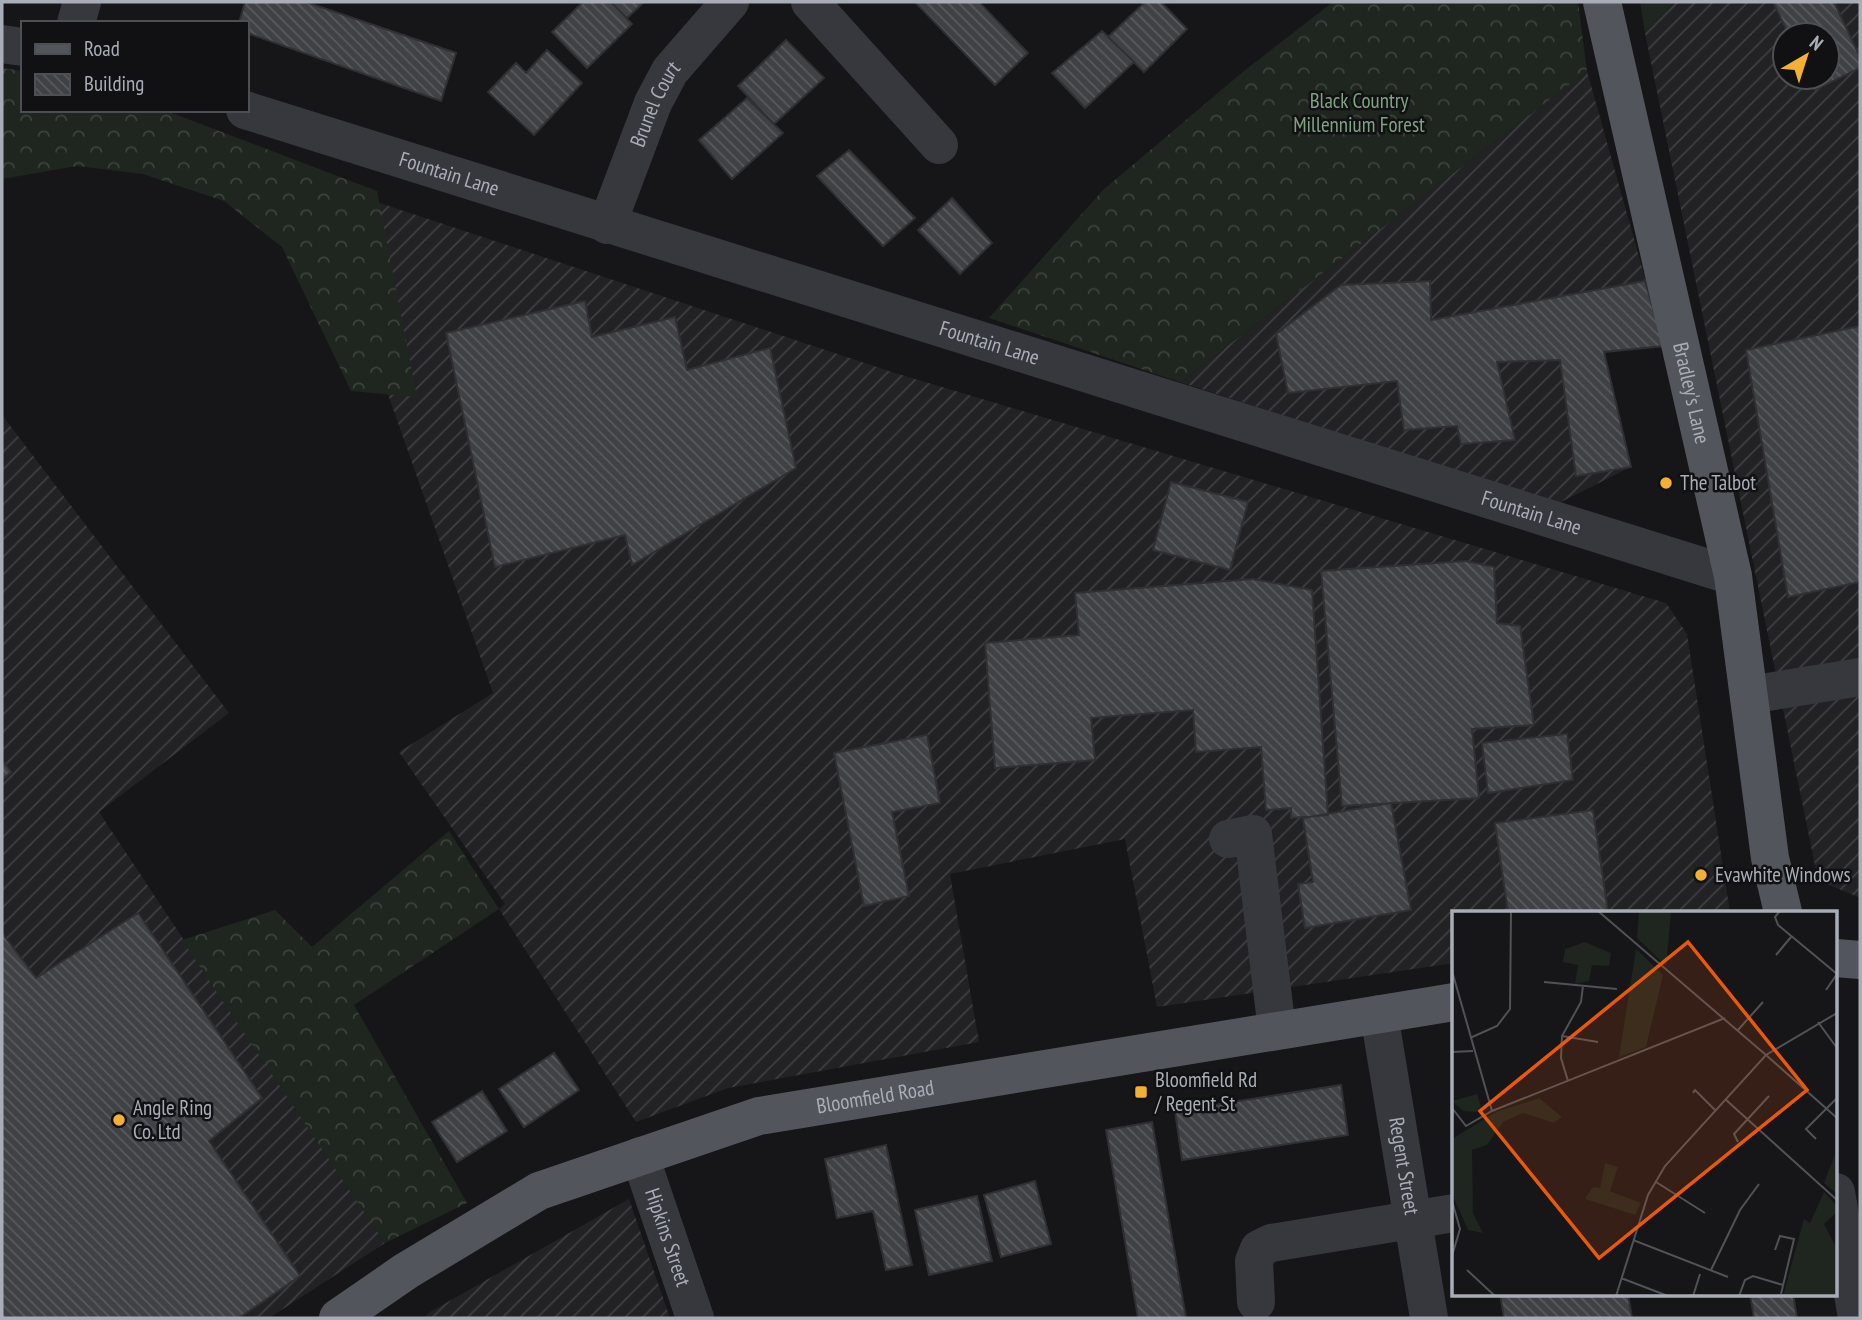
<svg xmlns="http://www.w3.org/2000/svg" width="1862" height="1320" viewBox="0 0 1862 1320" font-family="'PT Sans Narrow',sans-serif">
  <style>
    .industrial { fill: url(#industrial-furrows); fill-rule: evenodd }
    .forest { fill: url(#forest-crowns) }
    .park { fill: #1e261f }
    .building { fill: url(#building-back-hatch); stroke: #303034; stroke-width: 2 }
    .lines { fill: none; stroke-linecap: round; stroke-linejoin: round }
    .minor { stroke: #37383d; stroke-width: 38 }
    .major { stroke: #53555c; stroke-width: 38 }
    .poi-dot { fill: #f2b134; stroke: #111113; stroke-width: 2.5 }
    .labels { text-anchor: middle; stroke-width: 5; stroke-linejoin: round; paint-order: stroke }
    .park-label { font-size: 21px; fill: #7fa381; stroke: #111113 }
    .street-label { font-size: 21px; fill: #a8adb8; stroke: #111113 }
    .poi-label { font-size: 21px; fill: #a8adb8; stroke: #111113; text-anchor: start }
    .inset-road { fill: none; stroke: #505258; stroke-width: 2 }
    .view { fill: #e8590c; fill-opacity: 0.15; stroke: #e8590c; stroke-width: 3.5 }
    .inset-edge { fill: none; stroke: #a8adb8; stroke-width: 3.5 }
  </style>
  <defs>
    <pattern id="industrial-furrows" width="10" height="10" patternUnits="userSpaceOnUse" patternTransform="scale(1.75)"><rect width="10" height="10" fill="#222225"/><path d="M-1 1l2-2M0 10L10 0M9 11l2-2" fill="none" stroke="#3f3f43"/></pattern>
    <pattern id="forest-crowns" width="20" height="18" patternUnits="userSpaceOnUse" patternTransform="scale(1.75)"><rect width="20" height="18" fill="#1e261f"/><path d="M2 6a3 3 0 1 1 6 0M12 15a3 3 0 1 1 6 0" fill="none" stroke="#3c433d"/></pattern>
    <pattern id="building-back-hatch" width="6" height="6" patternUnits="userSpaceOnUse" patternTransform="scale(1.75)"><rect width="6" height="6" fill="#404145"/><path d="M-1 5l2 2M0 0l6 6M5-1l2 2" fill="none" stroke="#595a5e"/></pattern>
  </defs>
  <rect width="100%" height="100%" fill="#161618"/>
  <path class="industrial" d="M 1675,2 L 1860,2 L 1860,898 L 1818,880 L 1645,33 ZM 1785,35 L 1827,35 L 1827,77 L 1785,77 Z
    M 1587,71 L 1664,346 L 1604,352 L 1631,467 L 1557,504 L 1180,382 Z
    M 313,181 L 895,373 L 1666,603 L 1687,634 L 1730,912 L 1454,912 L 1454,963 L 1157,1007 L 1125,839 L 950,874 L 979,1042 L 728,1088 L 636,1122 L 499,909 L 505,904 L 399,752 L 493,693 Z
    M 2,415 L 229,713 L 99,812 L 385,1243 L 269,1318 L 2,1318 Z
    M 629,1199 L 670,1318 L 423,1318 L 430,1312 Z"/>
  <path class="forest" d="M 1333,2 L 1578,2 L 1587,71 L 1180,382 L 989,318 L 1103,190 L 1244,71 Z
    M 2,68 L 23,71 L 23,110 L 164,110 L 377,191 L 417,397 L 351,391 L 282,247 L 224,201 L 143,174 L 77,166 L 2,179 Z
    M 449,831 L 499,909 L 354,1005 L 467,1203 L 385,1243 L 182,940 L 275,910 L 312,947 Z"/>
  <path class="park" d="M 1640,2 L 1675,2 L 1645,33 Z"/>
  <path class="building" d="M 245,2 L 306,2 L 456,53 L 441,101 L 247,33 L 247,23 L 239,23 Z
    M 583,2 L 611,2 L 632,24 L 587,68 L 552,32 Z
    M 611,2 L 644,2 L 627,18 Z
    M 915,2 L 979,2 L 1028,53 L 995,85 Z
    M 1145,2 L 1161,2 L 1187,29 L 1144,72 L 1108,37 Z
    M 1773,2 L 1834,2 L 1860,57 L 1860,68 L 1815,90 L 1809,77 L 1827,77 L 1827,35 L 1789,35 Z
    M 1102,31 L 1134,62 L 1085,108 L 1052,73 Z
    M 786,40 L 824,78 L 774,124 L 738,86 Z
    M 547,50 L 582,83 L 534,135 L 488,92 L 516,63 L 526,73 Z
    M 747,98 L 783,133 L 732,179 L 699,140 Z
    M 849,150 L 915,218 L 883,246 L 817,176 Z
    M 952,198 L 992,243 L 960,274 L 918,230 Z
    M 1430,281 L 1431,320 L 1645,281 L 1664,346 L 1604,352 L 1631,467 L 1576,476 L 1560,360 L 1497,362 L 1515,440 L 1461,444 L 1457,426 L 1404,430 L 1397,381 L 1288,393 L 1276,334 L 1341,285 Z
    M 585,301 L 592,337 L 675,317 L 687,370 L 770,348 L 796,468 L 632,565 L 625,535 L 495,567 L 446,333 Z
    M 1860,326 L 1860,582 L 1788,597 L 1746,350 Z
    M 1171,482 L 1248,502 L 1230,570 L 1153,550 Z
    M 1466,561 L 1494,567 L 1497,623 L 1520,626 L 1534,725 L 1472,729 L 1479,798 L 1342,806 L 1321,571 Z
    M 1253,579 L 1312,590 L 1328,815 L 1291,818 L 1291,808 L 1266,810 L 1261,747 L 1196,752 L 1193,710 L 1091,718 L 1095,760 L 995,768 L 985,643 L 1079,635 L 1075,593 Z
    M 1567,734 L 1573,780 L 1488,793 L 1482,743 Z
    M 927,735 L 940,803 L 892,812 L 909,896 L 864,906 L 834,753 Z
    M 2,760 L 11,772 L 2,780 Z
    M 1391,803 L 1411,910 L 1305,928 L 1298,884 L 1313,882 L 1303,818 Z
    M 1593,810 L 1608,912 L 1508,912 L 1495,823 Z
    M 138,913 L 262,1098 L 209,1141 L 300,1276 L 239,1318 L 2,1318 L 2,933 L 36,978 Z
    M 554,1053 L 579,1090 L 524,1127 L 499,1089 Z
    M 1341,1085 L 1348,1135 L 1182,1160 L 1175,1111 Z
    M 482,1091 L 507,1131 L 457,1162 L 432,1122 Z
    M 1152,1122 L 1186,1318 L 1138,1318 L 1106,1130 Z
    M 886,1145 L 912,1265 L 886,1270 L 873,1211 L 837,1218 L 825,1159 Z
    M 1035,1181 L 1051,1244 L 1001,1257 L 984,1195 Z
    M 977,1196 L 992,1261 L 929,1275 L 915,1210 Z
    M 1500,1294 L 1628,1294 L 1632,1318 L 1504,1318 Z
    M 1750,1294 L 1793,1294 L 1797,1318 L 1754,1318 Z"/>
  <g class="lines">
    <g class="minor">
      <path d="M 810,2 L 939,145"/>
      <path d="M 76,23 L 82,2"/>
      <path d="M 2,44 L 23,47"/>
      <path id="s1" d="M 245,110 L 1733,576"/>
      <path id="s2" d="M 607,225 L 653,103 L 670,71 L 730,2"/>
      <path d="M 1749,695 L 1860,677"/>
      <path d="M 1228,839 L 1253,834 L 1277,1030"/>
      <path id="s3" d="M 1379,1014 L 1429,1318"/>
      <path id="s4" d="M 640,1156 L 695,1318"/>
      <path d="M 1836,1192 L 1857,1318"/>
      <path d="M 1256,1302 L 1254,1261 L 1259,1249 L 1271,1243 L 1454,1213"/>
    </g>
    <g class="major">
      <path id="s5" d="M 1602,2 L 1733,576 L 1770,858 L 1783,912"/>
      <path d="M 1836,958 L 1860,960"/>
      <path id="s6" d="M 338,1318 L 406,1271 L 539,1191 L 759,1116 L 1454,1002"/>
    </g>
  </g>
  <g class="poi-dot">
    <circle cx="1666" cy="483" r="7"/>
    <circle cx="1701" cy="875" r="7"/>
    <rect x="1134" y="1085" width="14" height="14" rx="3.5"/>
    <circle cx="119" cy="1120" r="7"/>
  </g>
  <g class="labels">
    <g class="park-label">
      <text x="1359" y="108">Black Country<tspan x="1359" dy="24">Millennium Forest</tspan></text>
    </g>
    <g class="street-label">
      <text dy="7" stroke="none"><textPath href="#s2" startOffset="130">Brunel Court</textPath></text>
      <text dy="7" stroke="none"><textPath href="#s1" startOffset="214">Fountain Lane</textPath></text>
      <text dy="7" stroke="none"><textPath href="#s1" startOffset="780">Fountain Lane</textPath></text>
      <text dy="7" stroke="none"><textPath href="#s5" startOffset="401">Bradley's Lane</textPath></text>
      <text dy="7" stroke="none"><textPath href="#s1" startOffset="1348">Fountain Lane</textPath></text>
      <text dy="7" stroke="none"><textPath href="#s6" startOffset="588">Bloomfield Road</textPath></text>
      <text dy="7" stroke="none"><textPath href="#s3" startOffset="154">Regent Street</textPath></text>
      <text dy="7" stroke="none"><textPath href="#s4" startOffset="86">Hipkins Street</textPath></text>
    </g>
    <g class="poi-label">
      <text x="1680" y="490">The Talbot</text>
      <text x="1715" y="882">Evawhite Windows</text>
      <text x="1155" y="1087">Bloomfield Rd<tspan x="1155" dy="24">/ Regent St</tspan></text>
      <text x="133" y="1115">Angle Ring<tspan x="133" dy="24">Co. Ltd</tspan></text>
    </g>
  </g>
  <g transform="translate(1452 911)">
    <rect width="385" height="385" fill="#161618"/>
    <path d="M 133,31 L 159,42 L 157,55 L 140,54 L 137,70 L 123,73 L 126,54 L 111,51 L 113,38 ZM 25,183 L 29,196 L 24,201 L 11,200 L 0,190 Z" fill="#1e261f"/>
    <path d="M 184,38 L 211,64 L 194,136 L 167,146 ZM 87,187 L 110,206 L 102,212 L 71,202 L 51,211 L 35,234 L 20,239 L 21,302 L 31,322 L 16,319 L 0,283 L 0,228 L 44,201 ZM 153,252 L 166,256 L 158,280 L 189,292 L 183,304 L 133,288 L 141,276 L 148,277 Z" fill="#1e261f"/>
    <path d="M 187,0 L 219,0 L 214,55 L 185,27 ZM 385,238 L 385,283 L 372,272 ZM 372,281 L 385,295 L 385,301 L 372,313 L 385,338 L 385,385 L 331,385 L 352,308 L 358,312 Z" fill="#1e261f"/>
    <path class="inset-road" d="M 146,0 L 314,144M 328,0 L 323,6 L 326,14 L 385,63 L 374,79M 324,44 L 339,26M 0,60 L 40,200M 92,71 L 165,78M 366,111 L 385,137M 286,119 L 311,91M 110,125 L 146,131M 18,127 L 45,115 L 58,98 L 59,0M 0,141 L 21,140M 314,144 L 385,207M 116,170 L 109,147 L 110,125 L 129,91 L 131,75M 241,182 L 243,179 L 263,199M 273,188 L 385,289M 0,197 L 14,215 L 40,200 L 273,107M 364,228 L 354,218 L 385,187M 286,231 L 282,223 L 317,185M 204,271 L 253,302M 0,290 L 8,318 L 0,345M 181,329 L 276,366M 323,339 L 328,325 L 342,328 L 329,383M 15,359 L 43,385M 259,359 L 288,299 L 307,273M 169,367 L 216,385M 164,385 L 196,284 L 213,255 L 314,144 L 385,102M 241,385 L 248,363M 287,385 L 293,369 L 301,365 L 331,374"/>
    <path class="view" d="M 236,31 L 355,179 L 147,347 L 28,200 Z"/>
    <rect width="385" height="385" class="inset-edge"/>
  </g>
  <rect width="1862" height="1320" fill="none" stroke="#a8adb8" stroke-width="7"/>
  <rect x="21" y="21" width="228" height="91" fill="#111113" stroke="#4d4f55" stroke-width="2"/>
  <rect x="35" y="44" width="35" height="10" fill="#53555c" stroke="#4d4f55" stroke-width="2"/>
  <text x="84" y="56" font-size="21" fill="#a8adb8">Road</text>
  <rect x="35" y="74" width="35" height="21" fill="url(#building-back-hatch)" stroke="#4d4f55" stroke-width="2"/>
  <text x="84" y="91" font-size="21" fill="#a8adb8">Building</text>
  <g transform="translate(1806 56) rotate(39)"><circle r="33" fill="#111113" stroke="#4d4f55" stroke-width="2"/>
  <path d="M0-5L12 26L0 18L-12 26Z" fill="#f2b134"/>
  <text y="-10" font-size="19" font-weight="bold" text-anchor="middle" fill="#a8adb8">N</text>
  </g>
</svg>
